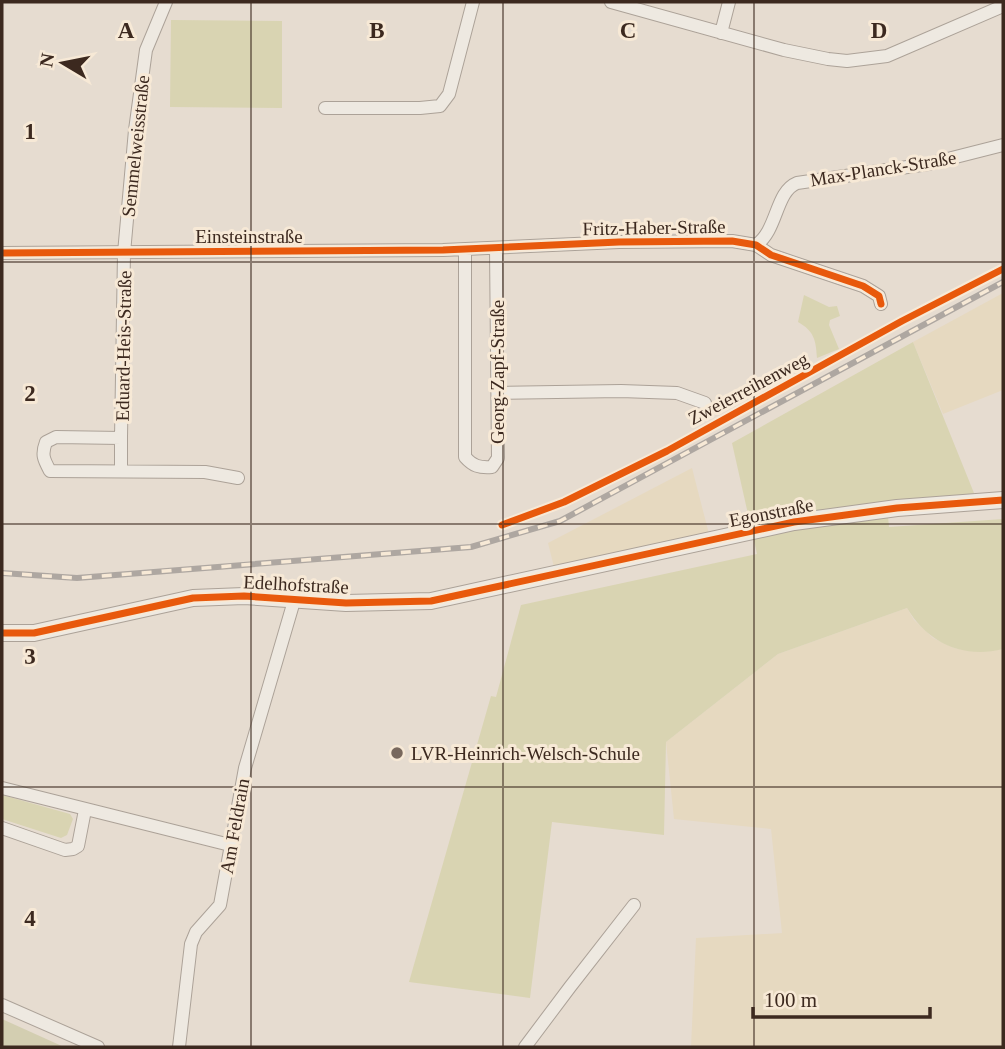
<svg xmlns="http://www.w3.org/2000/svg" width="1005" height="1049" viewBox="0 0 1005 1049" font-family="Georgia,serif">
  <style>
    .farmland { fill: #e6d9c0 }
    .green { fill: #d9d4b2 }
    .cemetery { fill: #d3ceb1 }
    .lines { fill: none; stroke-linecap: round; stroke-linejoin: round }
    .minor-casing { stroke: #aca298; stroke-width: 14 }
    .tertiary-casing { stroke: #aca298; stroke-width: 18 }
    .minor { stroke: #eee9e1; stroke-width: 12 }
    .tertiary { stroke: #eee9e1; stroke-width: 16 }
    .rail-casing { stroke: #aea7a1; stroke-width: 6 }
    .rail { stroke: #f7e9d6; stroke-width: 3.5; stroke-dasharray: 10; stroke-linecap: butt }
    .cycleway-casing { stroke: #f7e9d6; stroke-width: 11 }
    .cycleway { stroke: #e8590c; stroke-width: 7 }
    .grid { fill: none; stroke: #3c291f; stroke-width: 2; stroke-opacity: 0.55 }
    .poi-dot { fill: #78685d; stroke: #f7e9d6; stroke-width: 2.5 }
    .labels { text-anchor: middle; stroke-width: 6; stroke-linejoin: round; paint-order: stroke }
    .street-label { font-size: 19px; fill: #3c291f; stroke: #f7e9d6 }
    .poi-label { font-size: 19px; fill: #3c291f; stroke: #f7e9d6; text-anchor: start }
    .grid-label { font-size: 23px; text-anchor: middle; font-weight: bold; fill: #3c291f; stroke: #f7e9d6; stroke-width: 6; stroke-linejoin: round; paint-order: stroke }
  </style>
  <rect width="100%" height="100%" fill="#e6dcd0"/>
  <path class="farmland" d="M 1003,293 L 1003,390 L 943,414 L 913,342 Z
    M 692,468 L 709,534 L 555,571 L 548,543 Z
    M 907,608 L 914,620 L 933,638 L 954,648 L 971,651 L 1003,649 L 1003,1047 L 691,1047 L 696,938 L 782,933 L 771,829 L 674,819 L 666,742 L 778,654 Z"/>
  <path class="green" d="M 171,20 L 282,21 L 282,108 L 170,107 Z
    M 804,295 L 829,307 L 837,306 L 840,316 L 830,320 L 829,325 L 839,349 L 817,358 C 816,340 814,331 798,322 Z
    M 913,342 L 976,498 L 887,506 L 889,527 L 1003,519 L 1003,649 C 963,659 928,643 907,608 L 778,654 L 666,742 L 664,835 L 552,822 L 530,998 L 409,982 L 491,696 L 496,697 L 521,605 L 757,554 L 732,443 Z
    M 2,795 L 70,814 L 73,819 L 67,835 L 61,838 L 2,819 Z"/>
  <path class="cemetery" d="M 2,1019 L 64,1047 L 2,1047 Z"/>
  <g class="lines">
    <g class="minor-casing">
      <path id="minor" d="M 611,2 L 784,50 L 828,59 L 847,61 L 887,56 L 1003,6
        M 721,33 L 729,2
        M 325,108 L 420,108 L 440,106 L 449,94 L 473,2
        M 756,245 C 778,230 775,192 797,183 L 928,164 L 1003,145
        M 465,250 L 465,457 C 473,466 479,468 492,467 L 498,458 L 496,248
        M 2,253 L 443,250 L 619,242 L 732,241 L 756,245 L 771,255 L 863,286 L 879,296 L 881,304
        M 498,393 L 621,391 L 677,393 L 705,403
        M 121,438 L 124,253 L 135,130 L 146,50 L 166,2
        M 121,470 L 121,438 L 56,437 L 46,442 C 41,455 44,460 50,471 L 205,472 L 238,478
        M 2,788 L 230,845
        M 2,828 L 65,850 L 73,849 L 78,846 L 85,810
        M 2,1005 L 98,1047
        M 179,1047 L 191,944 L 196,932 L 220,905 L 245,768 L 294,601
        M 525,1047 L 570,987 L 634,905"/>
    </g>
    <g class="tertiary-casing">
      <path id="tertiary" d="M 2,633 L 34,633 L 193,598 L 244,596 L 346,603 L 431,601 L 794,522 L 897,508 L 1003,500"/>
    </g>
    <use href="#minor" class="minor"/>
    <use href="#tertiary" class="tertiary"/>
    <g class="rail-casing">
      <path id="rail" d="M 2,573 L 77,578 L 471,547 L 560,521 L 1003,282"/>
    </g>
    <use href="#rail" class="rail"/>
    <g class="cycleway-casing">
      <path id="cycleway" d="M 2,253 L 443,250 L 619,242 L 732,241 L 756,245 L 771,255 L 863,286 L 879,296 L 881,304
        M 502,525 L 564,502 L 667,451 L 902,321 L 1003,269
        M 2,633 L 34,633 L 193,598 L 244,596 L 346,603 L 431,601 L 794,522 L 897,508 L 1003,500"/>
    </g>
    <use href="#cycleway" class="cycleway"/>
  </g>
  <path class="grid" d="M 251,2 L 251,1047M 503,2 L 503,1047M 754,2 L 754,1047M 2,262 L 1003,262M 2,524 L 1003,524M 2,787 L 1003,787"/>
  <circle class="poi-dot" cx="397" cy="753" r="7"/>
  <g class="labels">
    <g class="street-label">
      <text transform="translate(135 146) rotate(-84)" y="7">Semmelweisstraße</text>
      <text transform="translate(883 168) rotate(-9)" y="7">Max-Planck-Straße</text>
      <text transform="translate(654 227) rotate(-1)" y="7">Fritz-Haber-Straße</text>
      <text x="249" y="243">Einsteinstraße</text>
      <text transform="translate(123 346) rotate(-89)" y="7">Eduard-Heis-Straße</text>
      <text transform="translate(497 372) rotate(-90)" y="7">Georg-Zapf-Straße</text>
      <text transform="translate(748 388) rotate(-28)" y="7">Zweierreihenweg</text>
      <text transform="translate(771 512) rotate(-11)" y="7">Egonstraße</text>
      <text transform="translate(296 584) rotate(3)" y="7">Edelhofstraße</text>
      <text transform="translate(234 826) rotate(-80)" y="7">Am Feldrain</text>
    </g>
    <g class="poi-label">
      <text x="411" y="760">LVR-Heinrich-Welsch-Schule</text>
    </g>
  </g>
  <g class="grid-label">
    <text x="126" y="38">A</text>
    <text x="377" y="38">B</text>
    <text x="628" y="38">C</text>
    <text x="879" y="38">D</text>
    <text x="30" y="139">1</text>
    <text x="30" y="401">2</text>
    <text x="30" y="664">3</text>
    <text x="30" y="926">4</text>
  </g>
  <rect width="1005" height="1049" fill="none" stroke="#3c291f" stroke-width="7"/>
  <g transform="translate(63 63) rotate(280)" stroke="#f7e9d6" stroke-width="5" paint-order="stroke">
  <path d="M0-5L12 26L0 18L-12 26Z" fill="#3c291f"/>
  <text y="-10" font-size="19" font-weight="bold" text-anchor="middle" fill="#3c291f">N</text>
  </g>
  <path d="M753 1007v10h177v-10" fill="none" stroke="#3c291f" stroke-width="3.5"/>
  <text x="764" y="1007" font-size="21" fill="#3c291f" stroke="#f7e9d6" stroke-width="5" paint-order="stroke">100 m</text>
</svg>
